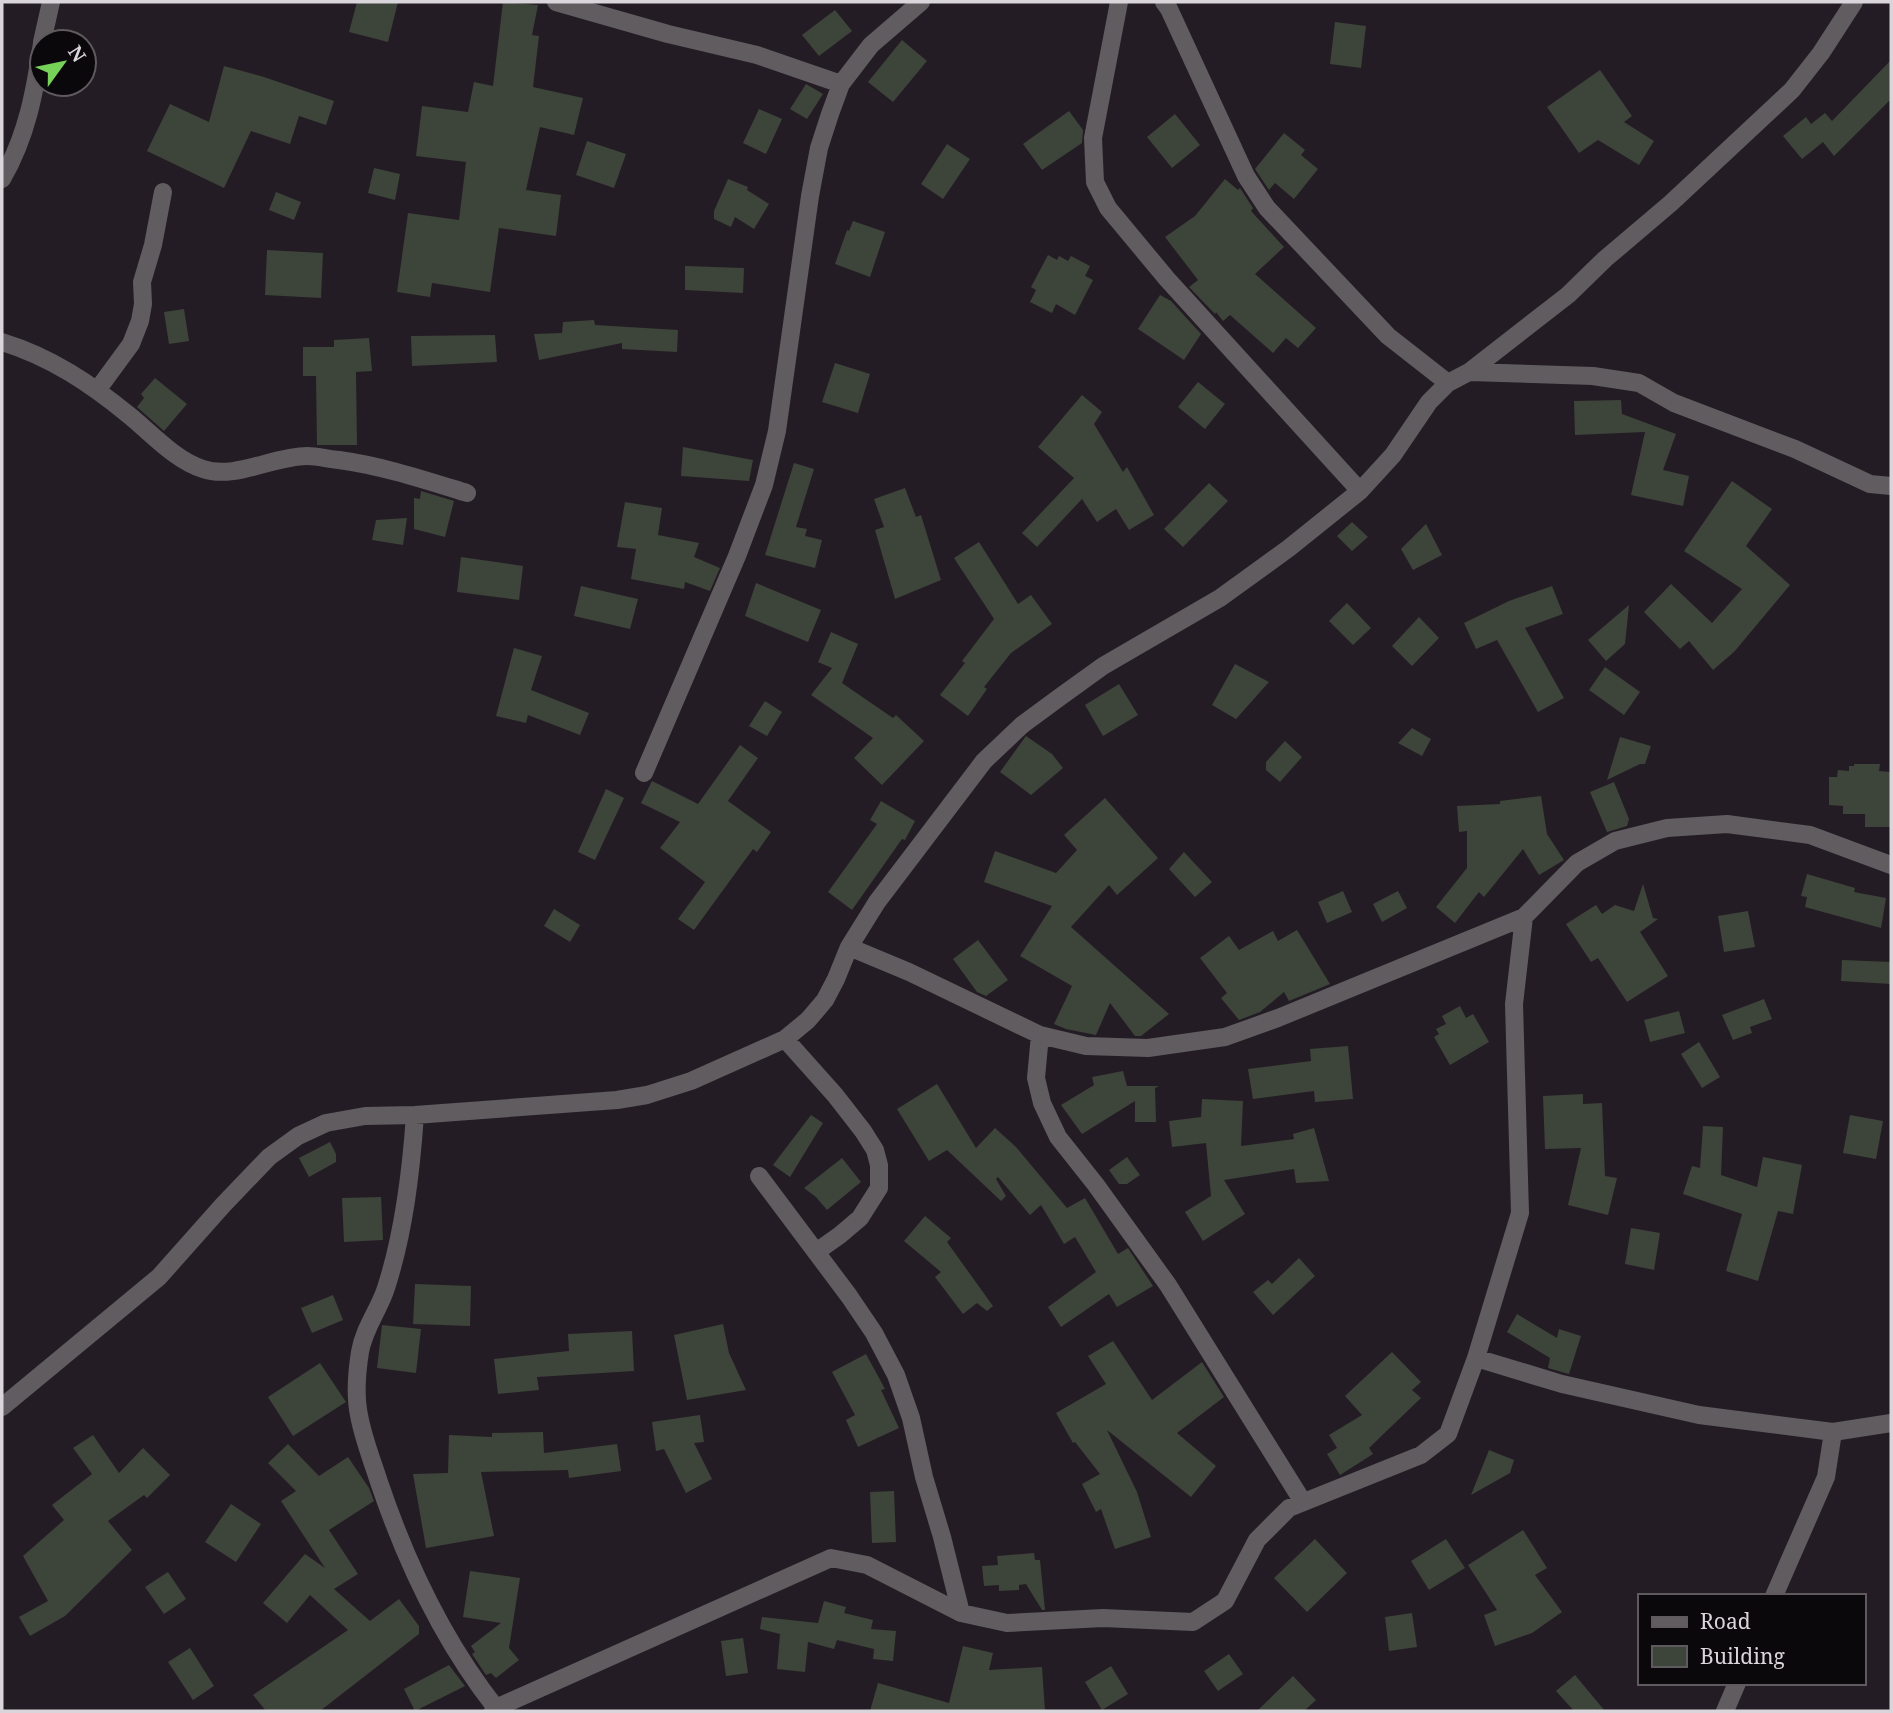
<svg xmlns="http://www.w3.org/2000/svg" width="1893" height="1713" viewBox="0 0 1893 1713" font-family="'Noto Serif',serif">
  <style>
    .building { fill: #3d443a }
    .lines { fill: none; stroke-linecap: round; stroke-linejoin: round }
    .minor { stroke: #605c60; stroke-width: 18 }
  </style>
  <rect width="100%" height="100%" fill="#241c24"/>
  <path class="building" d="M 357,2 L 398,2 L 388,42 L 349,32 Z
    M 503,2 L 538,5 L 532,35 L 539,36 L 533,87 L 583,98 L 574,135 L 540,127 L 526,190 L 561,195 L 556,236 L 499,228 L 490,292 L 432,283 L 430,297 L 397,292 L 408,213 L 459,220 L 466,162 L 416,156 L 422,106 L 468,112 L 474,82 L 493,86 Z
    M 835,10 L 852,31 L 819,56 L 802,35 Z
    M 1335,22 L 1366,26 L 1361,68 L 1330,64 Z
    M 902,40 L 927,61 L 893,102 L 868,82 Z
    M 1891,60 L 1891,99 L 1834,156 L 1823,142 L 1802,159 L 1783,136 L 1806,117 L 1811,124 L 1825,113 L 1832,121 Z
    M 224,66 L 264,77 L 334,101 L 326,125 L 299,116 L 290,144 L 251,131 L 224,188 L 147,151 L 170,104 L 209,122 Z
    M 1600,70 L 1632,116 L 1624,122 L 1654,141 L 1639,165 L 1598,140 L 1579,153 L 1547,107 Z
    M 806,84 L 823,94 L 807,119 L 790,109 Z
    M 759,109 L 782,119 L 766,154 L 743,143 Z
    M 1069,111 L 1083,130 L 1082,143 L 1042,170 L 1023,144 Z
    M 1175,114 L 1200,145 L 1172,168 L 1147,137 Z
    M 1284,133 L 1305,150 L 1301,155 L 1318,169 L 1294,199 L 1275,183 L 1269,190 L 1255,169 Z
    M 587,141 L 626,154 L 614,188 L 576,175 Z
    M 947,144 L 970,159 L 943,199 L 921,184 Z
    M 374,168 L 400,174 L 395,200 L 368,193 Z
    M 728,179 L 748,187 L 747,190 L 769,204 L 754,229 L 735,217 L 731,227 L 714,219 L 714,211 Z
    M 1225,179 L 1238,190 L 1240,188 L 1253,208 L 1251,211 L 1284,247 L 1255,274 L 1316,328 L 1298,348 L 1286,338 L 1273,353 L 1230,315 L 1223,321 L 1216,312 L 1215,314 L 1189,287 L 1198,280 L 1165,237 L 1195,216 Z
    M 276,192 L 301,202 L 294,220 L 269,210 Z
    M 853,221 L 885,232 L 870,277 L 835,264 L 847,230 L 849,231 Z
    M 267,250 L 323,253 L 321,298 L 265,295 Z
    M 1048,255 L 1057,260 L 1059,256 L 1068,261 L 1071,256 L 1090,266 L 1085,276 L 1093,280 L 1075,315 L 1056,304 L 1052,313 L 1030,302 L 1036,290 L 1031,287 Z
    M 685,266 L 744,268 L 743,293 L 685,290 Z
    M 1160,295 L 1171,301 L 1201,334 L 1184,360 L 1138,329 Z
    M 184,309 L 189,341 L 169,344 L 164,312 Z
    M 594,320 L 595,325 L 678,330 L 677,352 L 622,349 L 622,343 L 539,360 L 534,334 L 562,333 L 563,322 Z
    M 495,335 L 497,362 L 412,366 L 411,336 Z
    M 369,338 L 372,371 L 356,372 L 357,445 L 317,445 L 316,376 L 303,376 L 303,347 L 334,347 L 334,340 Z
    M 835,363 L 870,374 L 858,413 L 822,402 Z
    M 155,378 L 187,404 L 164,431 L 137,407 L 144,398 L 141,394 Z
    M 1198,382 L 1225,404 L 1205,429 L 1178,407 Z
    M 1082,395 L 1102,412 L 1094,424 L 1123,472 L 1127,467 L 1154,515 L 1129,530 L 1116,509 L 1097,522 L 1082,499 L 1037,547 L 1022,533 L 1074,478 L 1038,447 Z
    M 1621,400 L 1622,414 L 1676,434 L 1663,470 L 1689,476 L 1683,506 L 1631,495 L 1645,432 L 1575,435 L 1574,401 Z
    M 683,447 L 753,460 L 749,481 L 681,476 Z
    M 794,463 L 814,469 L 796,527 L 807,529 L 805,536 L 822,540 L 815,568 L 765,555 Z
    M 1732,481 L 1772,509 L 1746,546 L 1790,585 L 1734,652 L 1713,670 L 1689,641 L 1680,649 L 1644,612 L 1671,584 L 1712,623 L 1742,589 L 1684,551 Z
    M 1209,483 L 1228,501 L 1183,547 L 1164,529 Z
    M 905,488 L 916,517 L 921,515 L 941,580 L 895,599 L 875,530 L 884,527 L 874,499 Z
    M 421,491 L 454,501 L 445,537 L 414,529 L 414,498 L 420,499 Z
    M 625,502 L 662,508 L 658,535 L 699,543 L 694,557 L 720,568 L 710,591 L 685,582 L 684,589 L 631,579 L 636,549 L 617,547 Z
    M 407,518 L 403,545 L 372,540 L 376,520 Z
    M 1352,522 L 1368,537 L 1352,551 L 1337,536 Z
    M 1426,524 L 1442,555 L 1413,570 L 1401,549 Z
    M 979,542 L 1018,604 L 1031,595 L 1052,624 L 1011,653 L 984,687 L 987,689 L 968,716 L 940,695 L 965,663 L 962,661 L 994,619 L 954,558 Z
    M 461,557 L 523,566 L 519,600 L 457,592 Z
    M 756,583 L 821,610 L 808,642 L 745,616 Z
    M 581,586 L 638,599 L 630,629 L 574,616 Z
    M 1552,586 L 1563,614 L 1525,628 L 1564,698 L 1538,712 L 1497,640 L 1476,649 L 1464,623 L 1509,601 Z
    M 1347,603 L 1371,628 L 1353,645 L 1329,621 Z
    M 1629,605 L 1625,644 L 1606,661 L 1588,640 Z
    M 1419,617 L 1439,638 L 1412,666 L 1392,646 Z
    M 831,632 L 858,644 L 842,683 L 893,718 L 896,715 L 924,741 L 882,785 L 854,758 L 873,738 L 811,695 L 832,668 L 818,662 Z
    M 514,648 L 542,656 L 531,690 L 589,713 L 580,735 L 528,715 L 526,723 L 496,716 Z
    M 1235,664 L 1269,682 L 1236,719 L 1212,705 Z
    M 1605,667 L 1640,692 L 1624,715 L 1589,690 Z
    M 1119,684 L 1138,715 L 1103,736 L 1085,705 Z
    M 765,701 L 782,712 L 767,736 L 749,726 Z
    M 1412,728 L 1431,739 L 1422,756 L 1398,743 Z
    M 1026,736 L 1052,754 L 1063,768 L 1031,795 L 1000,772 Z
    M 1620,737 L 1651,746 L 1645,764 L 1640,764 L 1607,780 Z
    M 1285,741 L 1302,757 L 1280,782 L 1266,770 L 1266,762 Z
    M 740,745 L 758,758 L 728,801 L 771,832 L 757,852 L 753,849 L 694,930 L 678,919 L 705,882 L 660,848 L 680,822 L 641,803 L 652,781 L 698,804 Z
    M 1854,764 L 1880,764 L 1879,771 L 1891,772 L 1891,827 L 1865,827 L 1865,814 L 1843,814 L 1843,806 L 1829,805 L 1829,777 L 1837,777 L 1838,770 L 1849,771 L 1849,766 L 1854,766 Z
    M 1614,782 L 1629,819 L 1627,826 L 1607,832 L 1590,792 Z
    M 606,789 L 624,798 L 595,860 L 578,852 Z
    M 1541,796 L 1547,834 L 1564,860 L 1539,875 L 1523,849 L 1484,897 L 1479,892 L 1455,923 L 1436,907 L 1467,868 L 1467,831 L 1459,832 L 1457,806 L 1500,804 L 1500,801 Z
    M 1105,798 L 1158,858 L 1117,895 L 1109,885 L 1071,927 L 1169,1014 L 1141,1036 L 1135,1036 L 1110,1003 L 1096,1035 L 1066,1029 L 1054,1024 L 1072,986 L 1020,956 L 1052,906 L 984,882 L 995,851 L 1056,873 L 1077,850 L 1064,835 Z
    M 881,801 L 915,821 L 905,840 L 902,839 L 852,910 L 828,892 L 877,824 L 870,820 Z
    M 1184,852 L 1212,882 L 1195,897 L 1169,869 Z
    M 1807,874 L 1855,888 L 1854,892 L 1886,898 L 1881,928 L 1805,907 L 1807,897 L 1801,896 Z
    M 1643,884 L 1653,918 L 1658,919 L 1640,932 L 1668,976 L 1627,1002 L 1598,958 L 1591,962 L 1566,924 L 1596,905 L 1602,914 L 1615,905 L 1634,911 Z
    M 1343,891 L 1352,912 L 1327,923 L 1318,902 Z
    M 1398,891 L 1407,908 L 1382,922 L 1373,904 Z
    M 554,909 L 580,925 L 570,942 L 544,926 Z
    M 1748,911 L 1755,947 L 1724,952 L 1718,916 Z
    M 1297,930 L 1330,984 L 1289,1001 L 1284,992 L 1260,1012 L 1239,1020 L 1221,998 L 1227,993 L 1200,958 L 1229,936 L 1239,950 L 1273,931 L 1278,941 Z
    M 978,940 L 1008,980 L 986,996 L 977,992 L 953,959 Z
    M 1842,960 L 1891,962 L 1891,984 L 1841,981 Z
    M 1764,999 L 1772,1019 L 1750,1027 L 1752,1033 L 1733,1040 L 1722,1015 Z
    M 1460,1006 L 1466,1018 L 1473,1014 L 1489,1042 L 1450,1065 L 1434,1037 L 1439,1034 L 1436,1029 L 1446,1024 L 1442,1016 Z
    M 1679,1011 L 1685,1033 L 1650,1042 L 1644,1020 Z
    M 1699,1042 L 1720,1077 L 1702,1088 L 1681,1054 Z
    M 1348,1046 L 1353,1099 L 1315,1102 L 1314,1091 L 1253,1099 L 1248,1069 L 1311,1061 L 1310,1049 Z
    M 1123,1071 L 1127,1086 L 1159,1086 L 1155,1088 L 1156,1122 L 1135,1122 L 1135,1101 L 1082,1134 L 1061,1105 L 1094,1085 L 1092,1077 Z
    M 937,1084 L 976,1148 L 995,1128 L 1016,1147 L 1067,1208 L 1085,1198 L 1118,1254 L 1128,1248 L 1153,1286 L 1117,1307 L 1109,1294 L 1061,1327 L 1048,1307 L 1096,1272 L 1075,1237 L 1064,1244 L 1041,1205 L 1030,1215 L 998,1177 L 996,1179 L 1006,1196 L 1001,1201 L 947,1150 L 929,1161 L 897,1109 Z
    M 1583,1094 L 1583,1104 L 1602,1103 L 1605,1176 L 1617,1178 L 1608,1215 L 1568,1205 L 1581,1148 L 1545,1149 L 1543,1096 Z
    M 1202,1099 L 1243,1101 L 1241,1146 L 1294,1139 L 1293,1134 L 1314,1128 L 1329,1181 L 1296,1183 L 1294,1169 L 1224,1180 L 1245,1214 L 1203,1241 L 1185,1212 L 1211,1196 L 1206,1143 L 1172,1147 L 1169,1121 L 1201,1117 Z
    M 811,1115 L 823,1123 L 790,1177 L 773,1165 Z
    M 1850,1115 L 1883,1121 L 1876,1159 L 1843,1153 Z
    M 1703,1126 L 1723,1127 L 1721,1175 L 1757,1187 L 1763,1157 L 1802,1165 L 1793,1214 L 1778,1211 L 1758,1281 L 1726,1271 L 1742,1214 L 1683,1194 L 1692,1166 L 1700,1168 Z
    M 330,1142 L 336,1154 L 336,1162 L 309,1177 L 299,1158 Z
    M 1127,1157 L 1140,1175 L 1127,1184 L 1119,1184 L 1109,1170 Z
    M 842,1158 L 861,1182 L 827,1210 L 816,1197 L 804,1188 Z
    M 381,1197 L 383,1240 L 344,1242 L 342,1198 Z
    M 925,1216 L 951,1238 L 947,1242 L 993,1306 L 987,1311 L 977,1303 L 963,1314 L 935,1277 L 941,1272 L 904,1241 Z
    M 1631,1228 L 1660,1233 L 1654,1270 L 1625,1264 Z
    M 1299,1258 L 1315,1276 L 1273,1315 L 1253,1292 L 1268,1280 L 1272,1284 Z
    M 415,1284 L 471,1286 L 470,1326 L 413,1324 Z
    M 333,1295 L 343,1320 L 312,1333 L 301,1308 Z
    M 1517,1314 L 1557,1338 L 1559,1329 L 1581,1336 L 1569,1374 L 1548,1368 L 1550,1358 L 1507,1332 Z
    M 723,1324 L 729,1353 L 746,1390 L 687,1400 L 674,1335 Z
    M 382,1325 L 421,1329 L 416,1373 L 377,1368 Z
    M 632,1331 L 634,1371 L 537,1377 L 539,1390 L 498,1394 L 494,1359 L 569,1351 L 568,1334 Z
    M 1113,1341 L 1152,1400 L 1202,1362 L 1224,1397 L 1177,1433 L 1216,1466 L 1191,1497 L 1107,1430 L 1137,1492 L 1151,1537 L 1115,1549 L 1101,1509 L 1096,1512 L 1082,1484 L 1100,1474 L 1075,1442 L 1073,1443 L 1056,1413 L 1106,1384 L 1088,1356 Z
    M 1392,1352 L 1421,1382 L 1412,1390 L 1421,1398 L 1369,1448 L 1373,1454 L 1340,1475 L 1327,1454 L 1337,1448 L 1329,1435 L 1362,1415 L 1345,1396 Z
    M 866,1354 L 885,1389 L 881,1390 L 899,1428 L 858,1447 L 846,1420 L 855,1415 L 832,1372 Z
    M 320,1363 L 346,1402 L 293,1436 L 268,1397 Z
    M 700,1415 L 704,1442 L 694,1443 L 712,1479 L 686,1493 L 664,1449 L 656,1451 L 652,1422 Z
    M 543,1432 L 544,1453 L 617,1444 L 621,1471 L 569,1478 L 568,1470 L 481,1472 L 494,1536 L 426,1548 L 413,1474 L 448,1473 L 449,1435 L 492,1437 L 492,1433 Z
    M 93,1435 L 119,1473 L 143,1448 L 170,1475 L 147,1498 L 144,1495 L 108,1521 L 132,1550 L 65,1616 L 30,1636 L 19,1617 L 48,1601 L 23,1556 L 64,1520 L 52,1505 L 92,1474 L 73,1448 Z
    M 288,1444 L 319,1476 L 348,1457 L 369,1488 L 374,1501 L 329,1530 L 358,1574 L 334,1589 L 370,1621 L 399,1599 L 419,1626 L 419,1634 L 320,1711 L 266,1711 L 253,1695 L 348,1630 L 310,1595 L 287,1623 L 263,1603 L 305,1554 L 325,1568 L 281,1501 L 296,1491 L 268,1463 Z
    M 1489,1450 L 1514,1460 L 1510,1473 L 1471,1495 Z
    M 894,1491 L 896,1542 L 872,1543 L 870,1492 Z
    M 231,1504 L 261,1524 L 236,1562 L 205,1542 Z
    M 1523,1530 L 1547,1568 L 1535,1575 L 1562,1612 L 1532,1633 L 1495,1646 L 1484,1615 L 1497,1610 L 1468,1565 Z
    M 1315,1539 L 1347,1573 L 1307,1612 L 1274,1578 Z
    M 1446,1539 L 1465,1568 L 1429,1590 L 1411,1561 Z
    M 1034,1553 L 1035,1560 L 1040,1560 L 1045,1610 L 1042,1610 L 1026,1584 L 1019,1585 L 1019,1590 L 999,1591 L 999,1585 L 984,1586 L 982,1566 L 998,1565 L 997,1556 Z
    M 470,1571 L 520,1578 L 509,1648 L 519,1660 L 496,1678 L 491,1673 L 486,1675 L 472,1654 L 475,1652 L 471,1646 L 501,1623 L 463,1617 Z
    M 168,1572 L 186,1599 L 164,1614 L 145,1587 Z
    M 824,1601 L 846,1607 L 844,1613 L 873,1620 L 871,1629 L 896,1631 L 893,1661 L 873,1659 L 874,1649 L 837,1640 L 834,1649 L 808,1642 L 805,1672 L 777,1669 L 780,1634 L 760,1629 L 762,1617 L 818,1623 Z
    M 1412,1613 L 1417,1647 L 1389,1651 L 1385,1617 Z
    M 743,1638 L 748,1673 L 726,1676 L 721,1641 Z
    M 963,1646 L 993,1653 L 989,1670 L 1042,1667 L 1045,1711 L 870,1711 L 878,1683 L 949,1703 Z
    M 190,1648 L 214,1686 L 193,1700 L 168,1662 Z
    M 1229,1654 L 1243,1674 L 1218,1691 L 1204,1671 Z
    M 449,1665 L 465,1686 L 415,1711 L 404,1689 Z
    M 1111,1666 L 1128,1694 L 1102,1710 L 1085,1682 Z
    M 1575,1675 L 1605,1711 L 1574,1711 L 1556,1691 Z
    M 1293,1676 L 1316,1700 L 1304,1711 L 1257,1711 Z"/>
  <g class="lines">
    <path class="minor" d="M 556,2 L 668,34 L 757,55 L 841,84
      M 1119,2 L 1093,138 L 1095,182 L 1108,208 L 1167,279 L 1360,491
      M 1164,2 L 1169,9 L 1246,176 L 1267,208 L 1388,336 L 1448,383
      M 42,42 L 51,2
      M 2,179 C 27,136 35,91 42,43
      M 2,342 C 51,357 91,384 130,416 C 152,434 175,460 203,469 C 234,480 274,456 307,456 C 317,456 328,459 339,460 C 383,466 425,480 467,493
      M 1469,372 L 1593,376 L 1639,383 L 1674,403 L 1795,449 L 1870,484 L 1891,486
      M 98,389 L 131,344 L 140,321 L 143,304 L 142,282 L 153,245 L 163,192
      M 644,773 L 737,556 L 764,485 L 777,431 L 810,196 L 819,148 L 830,114 L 841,84 L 871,45 L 921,2
      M 849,947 L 909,972 L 1040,1035 L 1086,1046 L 1148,1048 L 1225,1037 L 1278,1018 L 1524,917
      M 1040,1035 L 1036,1078 L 1042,1103 L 1058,1137 L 1096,1185 L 1168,1285 L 1303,1502
      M 785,1039 L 835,1095 L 863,1131 L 875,1150 L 879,1165 L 879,1188 L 860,1218 L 840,1235 L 816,1252
      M 415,1115 C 411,1173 404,1232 386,1288 C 379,1310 364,1328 360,1352 C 357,1371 355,1396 359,1415 C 363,1438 372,1460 379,1482 C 406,1562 443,1641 496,1708
      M 759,1176 L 849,1296 L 874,1333 L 896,1375 L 911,1418 L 924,1477 L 942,1537 L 961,1613
      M 1476,1358 L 1562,1384 L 1699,1415 L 1833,1432 L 1891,1423
      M 2,1407 L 159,1277 L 223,1205 L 269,1157 L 298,1136 L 326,1123 L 365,1116 L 415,1115 L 617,1100 L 647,1095 L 691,1081 L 785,1039 L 808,1020 L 825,1000 L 836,979 L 849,947 L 877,902 L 984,761 L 1022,725 L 1060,697 L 1103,666 L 1220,598 L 1289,548 L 1360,491 L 1393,455 L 1429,402 L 1448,383 L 1469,372 L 1568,295 L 1605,259 L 1671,203 L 1792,90 L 1821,53 L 1854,2
      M 1774,1596 L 1826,1477 L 1833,1432
      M 493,1711 L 496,1708 L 831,1558 L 867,1565 L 961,1613 L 1007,1623 L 1103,1618 L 1193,1622 L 1225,1601 L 1257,1540 L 1289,1508 L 1421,1455 L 1448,1434 L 1476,1358 L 1520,1213 L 1514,1004 L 1524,917 L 1577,863 L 1615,841 L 1667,828 L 1727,824 L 1810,835 L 1891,865
      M 1725,1711 L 1737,1683"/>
  </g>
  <rect width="1893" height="1713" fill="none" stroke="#dad5da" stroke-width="7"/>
  <rect x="1638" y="1594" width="228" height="91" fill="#0b080b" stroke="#5e5a5e" stroke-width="2"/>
  <rect x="1652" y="1617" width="35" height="10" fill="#605c60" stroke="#5e5a5e" stroke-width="2"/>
  <text x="1700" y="1629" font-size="21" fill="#dad5da">Road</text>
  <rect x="1652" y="1646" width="35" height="21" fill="#3d443a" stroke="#5e5a5e" stroke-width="2"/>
  <text x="1700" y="1664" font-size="21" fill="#dad5da">Building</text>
  <g transform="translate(63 63) rotate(57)"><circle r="33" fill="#0b080b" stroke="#5e5a5e" stroke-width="2"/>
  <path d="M0-5L12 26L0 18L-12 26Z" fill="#77d259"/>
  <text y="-10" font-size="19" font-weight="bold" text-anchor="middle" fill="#dad5da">N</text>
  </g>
</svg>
